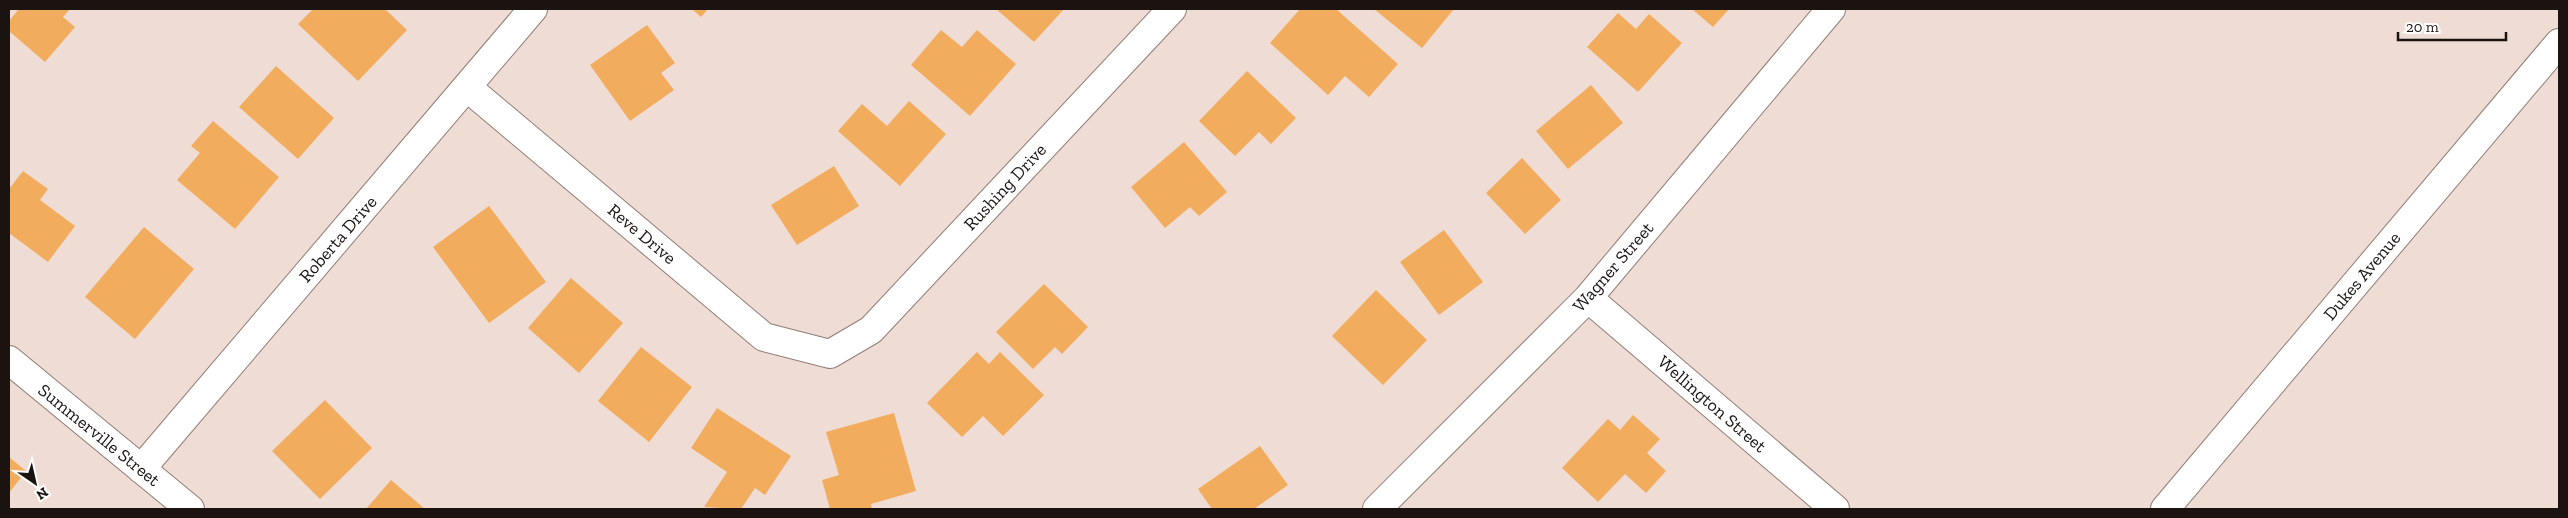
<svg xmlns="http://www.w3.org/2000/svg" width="2568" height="518" viewBox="0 0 2568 518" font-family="'Zilla Slab',serif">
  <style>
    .building { fill: #f2ac5d }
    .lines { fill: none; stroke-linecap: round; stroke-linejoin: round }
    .minor-casing { stroke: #8f7e76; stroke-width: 30 }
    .minor { stroke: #fff; stroke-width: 28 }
    .labels { text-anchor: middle; stroke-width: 4; stroke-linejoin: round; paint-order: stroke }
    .street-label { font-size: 18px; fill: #1a1310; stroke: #fff }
  </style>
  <rect width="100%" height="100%" fill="#efdcd4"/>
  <path class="building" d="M 19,9 L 70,9 L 63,17 L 75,27 L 45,62 L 9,31 L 9,21 Z
    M 313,9 L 385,9 L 407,30 L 358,81 L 298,24 Z
    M 692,9 L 708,9 L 701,17 Z
    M 996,9 L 1064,9 L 1034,42 Z
    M 1300,9 L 1336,9 L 1398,64 L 1369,97 L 1345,76 L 1328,95 L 1270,43 Z
    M 1374,9 L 1454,9 L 1422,48 Z
    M 1692,9 L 1729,9 L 1713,27 Z
    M 1618,13 L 1636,29 L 1649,14 L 1682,43 L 1638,92 L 1587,47 Z
    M 647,25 L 675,63 L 661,73 L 674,90 L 630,121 L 590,65 Z
    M 941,30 L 962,47 L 977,30 L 1016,64 L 970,116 L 911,65 Z
    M 276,66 L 334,118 L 298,159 L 239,107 Z
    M 1247,71 L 1296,118 L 1271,144 L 1259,132 L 1235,156 L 1199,121 Z
    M 1591,85 L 1623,123 L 1568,169 L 1536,131 Z
    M 909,101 L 946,134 L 900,186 L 838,131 L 862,104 L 887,126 Z
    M 213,121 L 279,177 L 235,229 L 177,180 L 200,153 L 191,146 Z
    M 1184,142 L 1227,192 L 1199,216 L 1190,207 L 1165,228 L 1131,187 Z
    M 1522,158 L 1561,200 L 1525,234 L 1486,193 Z
    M 834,166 L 859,206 L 797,245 L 771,205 Z
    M 23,171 L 48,189 L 40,200 L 75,226 L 48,262 L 9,233 L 9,189 Z
    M 489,206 L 546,282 L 489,323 L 433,247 Z
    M 144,227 L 194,269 L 135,339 L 85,297 Z
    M 1444,230 L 1483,282 L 1439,315 L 1400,262 Z
    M 571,278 L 623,323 L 579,373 L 528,328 Z
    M 1044,284 L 1088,327 L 1062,354 L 1055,347 L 1033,369 L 996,332 Z
    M 1376,290 L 1427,340 L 1383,385 L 1332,336 Z
    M 641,347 L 692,387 L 649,442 L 598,401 Z
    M 977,352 L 989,364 L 1000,352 L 1044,395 L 1003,436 L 983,416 L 962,437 L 927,403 Z
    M 325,400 L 372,448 L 320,499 L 272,451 Z
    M 717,408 L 791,456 L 765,495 L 755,488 L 741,509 L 704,507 L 727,472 L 691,448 Z
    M 894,413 L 916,491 L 871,504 L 872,509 L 830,509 L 822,480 L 839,475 L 826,432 Z
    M 1633,415 L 1660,439 L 1647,453 L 1666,471 L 1646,493 L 1625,474 L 1598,502 L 1562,468 L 1608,419 L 1620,430 Z
    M 1260,446 L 1288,485 L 1254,509 L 1212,509 L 1198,489 Z
    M 9,457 L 26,471 L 9,493 Z
    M 391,480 L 425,509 L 366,509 Z"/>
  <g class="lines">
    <g class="minor-casing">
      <path id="minor" d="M 468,88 L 764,337 L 830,354 L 871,330 L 1172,9
        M 1588,298 L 1835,509
        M 9,360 L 190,509
        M 141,469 L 533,9
        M 1377,509 L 1588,298 L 1831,9
        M 2165,509 L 2559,43"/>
    </g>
    <use href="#minor" class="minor"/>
  </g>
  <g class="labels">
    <g class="street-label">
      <text transform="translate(1005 187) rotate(-47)" y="6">Rushing Drive</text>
      <text transform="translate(642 234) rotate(40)" y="6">Reve Drive</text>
      <text transform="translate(338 239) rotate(-49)" y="6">Roberta Drive</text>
      <text transform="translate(1613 267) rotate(-49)" y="6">Wagner Street</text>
      <text transform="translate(2362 276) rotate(-50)" y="6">Dukes Avenue</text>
      <text transform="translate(1712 404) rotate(41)" y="6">Wellington Street</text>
      <text transform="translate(99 435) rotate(39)" y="6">Summerville Street</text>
    </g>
  </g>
  <rect width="2568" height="518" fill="none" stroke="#1a1310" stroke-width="20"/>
  <g transform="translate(35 483) rotate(146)" stroke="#ffffff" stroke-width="4" paint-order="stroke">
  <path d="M0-4L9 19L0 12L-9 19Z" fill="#1a1310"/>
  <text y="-8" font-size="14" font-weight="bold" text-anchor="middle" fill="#1a1310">N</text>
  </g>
  <path d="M2398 32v8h108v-8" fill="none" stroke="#1a1310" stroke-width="2.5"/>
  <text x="2406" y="32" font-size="15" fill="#1a1310" stroke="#ffffff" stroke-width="4" paint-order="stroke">20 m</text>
</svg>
